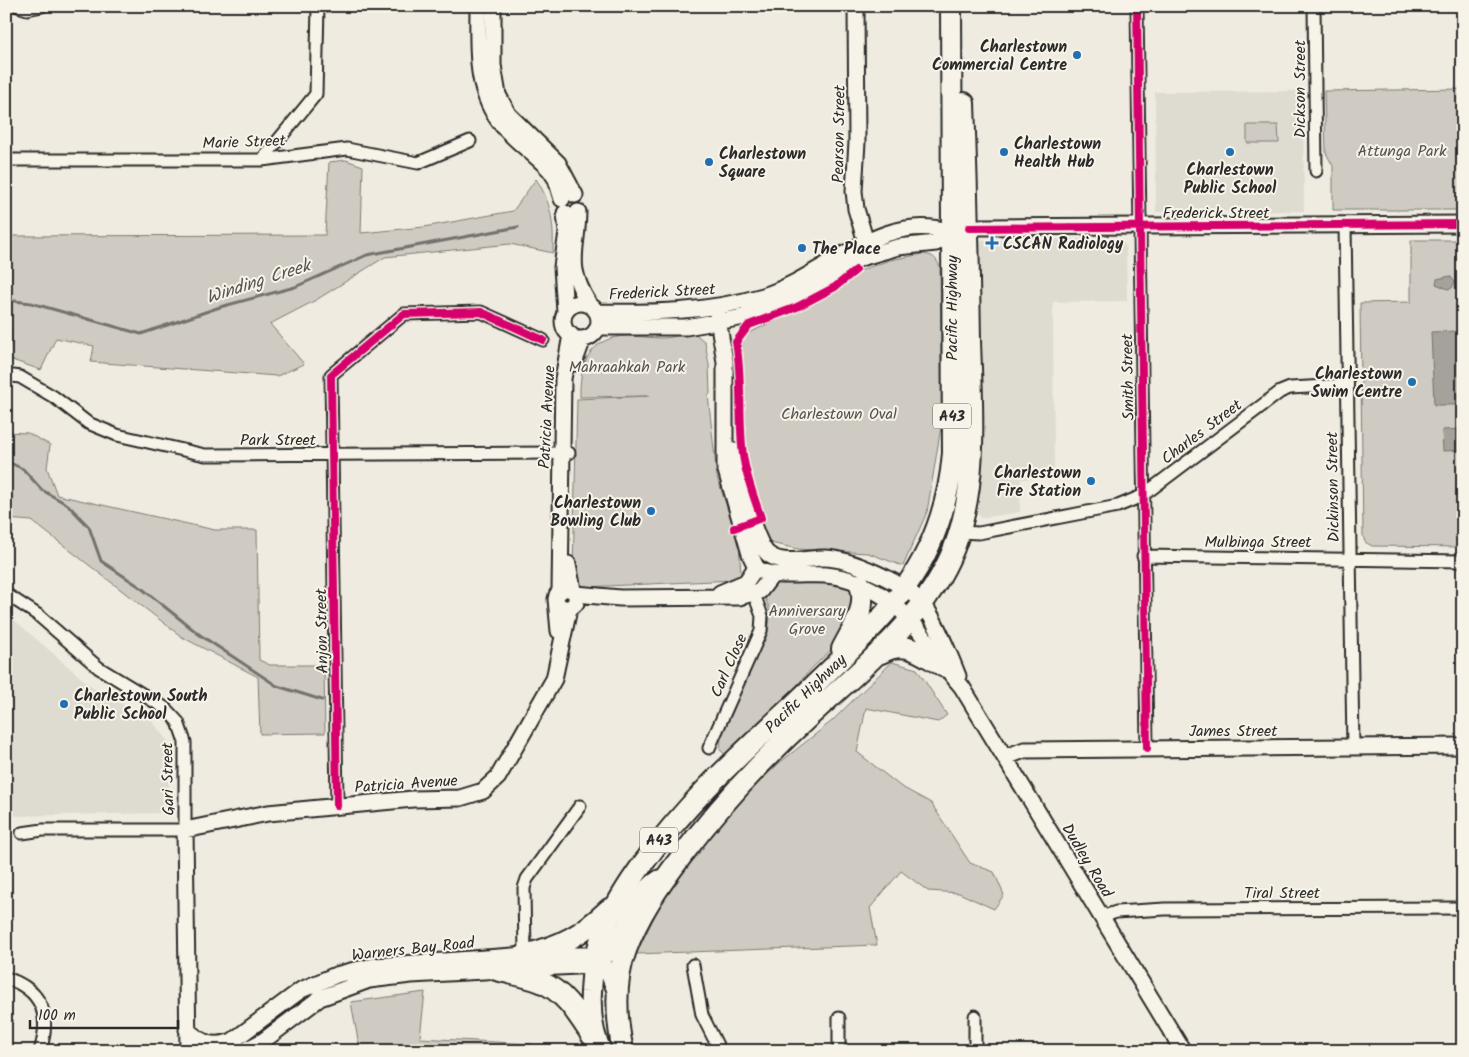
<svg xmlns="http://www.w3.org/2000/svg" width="1469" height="1057" viewBox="0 0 1469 1057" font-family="Kalam,sans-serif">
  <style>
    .built { fill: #dedbd1 }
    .green { fill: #cfcbc2; stroke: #7d7b76 }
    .water { fill: #a4a29a; stroke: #74726e }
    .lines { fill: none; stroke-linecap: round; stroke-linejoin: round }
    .stream { stroke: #74726e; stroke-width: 3 }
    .street-casing { stroke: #2b2b2b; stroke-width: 15 }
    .secondary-casing { stroke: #2b2b2b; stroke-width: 19 }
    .highway-casing { stroke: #2b2b2b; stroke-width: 24 }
    .street { stroke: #f7f3e8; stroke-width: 11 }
    .secondary { stroke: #f7f3e8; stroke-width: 15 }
    .highway { stroke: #f7f3e8; stroke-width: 20 }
    .cycleway-casing { stroke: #f7f3e8; stroke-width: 11 }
    .cycleway { stroke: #d6006c; stroke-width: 8 }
    .poi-dot { fill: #1f6fb2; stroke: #f7f3e8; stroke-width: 2 }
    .labels { text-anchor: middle; stroke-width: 4; stroke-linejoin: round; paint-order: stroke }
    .shield { fill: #f7f3e8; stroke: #686764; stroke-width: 1 }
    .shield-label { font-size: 15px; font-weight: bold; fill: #2b2b2b }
    .poi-label { font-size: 16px; font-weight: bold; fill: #2b2b2b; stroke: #f7f3e8; text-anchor: start }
    .street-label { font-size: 16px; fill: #2b2b2b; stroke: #f7f3e8 }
    .park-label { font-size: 16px; fill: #545351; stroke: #f7f3e8 }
    .water-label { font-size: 18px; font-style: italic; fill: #555552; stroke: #f7f3e8 }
  </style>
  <rect width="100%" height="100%" fill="#efebe0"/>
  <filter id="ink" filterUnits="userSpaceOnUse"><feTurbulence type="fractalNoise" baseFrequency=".02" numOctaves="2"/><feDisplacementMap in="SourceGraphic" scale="10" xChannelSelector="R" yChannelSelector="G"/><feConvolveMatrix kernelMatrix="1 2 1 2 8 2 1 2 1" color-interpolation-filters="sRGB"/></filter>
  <g filter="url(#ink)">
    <path class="built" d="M 1303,91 L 1304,211 L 1156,212 L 1155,92 Z
      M 1089,239 L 1123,242 L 1126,247 L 1127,301 L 1053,302 L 1054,478 L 1021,479 L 1020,512 L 981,518 L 978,513 L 984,421 L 980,240 Z
      M 6,613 L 93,688 L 152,721 L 169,743 L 169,809 L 165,813 L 6,816 Z"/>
    <path class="green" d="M 1463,89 L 1463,210 L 1333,210 L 1333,166 L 1326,153 L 1324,91 Z
      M 1247,125 L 1278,125 L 1279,143 L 1247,143 Z
      M 346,160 L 363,166 L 361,233 L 424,227 L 513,211 L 536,179 C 552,203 554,225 553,253 L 510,244 L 385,257 L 316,300 L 270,324 L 304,364 L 277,376 L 91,362 L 94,346 L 56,338 L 41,370 L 9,359 L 12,331 L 6,328 L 6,236 L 325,235 L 329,162 Z
      M 1411,240 L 1458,240 L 1463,251 L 1463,547 L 1372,546 L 1365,542 L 1363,536 L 1360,303 L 1411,302 Z
      M 917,255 C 930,253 937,256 940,269 L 942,421 L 927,512 L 903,566 L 868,553 L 798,549 L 766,542 L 738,466 L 732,341 L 789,314 L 864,269 L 890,260 Z
      M 692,331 L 705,342 L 709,365 L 710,394 L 708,395 L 717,477 L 739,544 L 741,574 L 734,580 L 585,587 L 578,582 L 573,571 L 577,399 L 649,396 L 580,397 C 579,364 590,337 627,336 C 639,336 651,338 662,338 C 672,338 683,334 692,331 Z
      M 6,432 L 28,433 L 50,445 L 47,468 L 57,495 L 215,530 L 257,530 L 259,660 L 270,665 L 324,665 L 325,733 L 260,734 L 258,677 L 182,637 L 32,521 L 6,519 Z
      M 803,580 L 848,587 L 857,598 L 835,646 L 812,668 L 784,700 L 727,756 L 720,750 L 721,738 L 768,631 C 769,625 770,619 770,614 C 767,594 757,598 779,581 Z
      M 892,662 L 917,669 L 947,715 L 938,722 L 866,708 L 857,752 L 900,786 L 931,803 L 970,863 L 994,872 L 1004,895 L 994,909 L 959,893 L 928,891 L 901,871 L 870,908 L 877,945 L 636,954 L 661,903 L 724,816 L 778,764 L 832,721 Z
      M 425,992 L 420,1038 L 532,1044 L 532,1051 L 360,1051 L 351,1002 Z"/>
    <path class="water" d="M 1450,276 L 1455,282 L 1452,288 L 1448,289 L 1436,284 L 1437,279 Z
      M 1460,331 L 1460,405 L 1434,405 L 1431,332 Z
      M 1463,429 L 1463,450 L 1443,451 L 1442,430 Z"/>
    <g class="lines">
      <path class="stream" d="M 6,300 L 31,303 L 141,334 L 220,307 L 295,287 L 367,255 L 518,227
        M 6,461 L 23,469 L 42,490 L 68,505 L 89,527 L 101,561 L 140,587 L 200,635 L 277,686 L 322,700"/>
      <g class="street-casing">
        <path id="street" d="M 18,6 L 27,9 L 42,6
          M 1137,6 L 1147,748
          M 1314,6 L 1316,171
          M 14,160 L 262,160 L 347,149 L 418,163 L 470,141
          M 262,160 L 316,94 L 318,6
          M 1345,225 L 1353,747
          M 6,375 L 20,377 L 54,397 L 88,423 L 117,435 L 205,455 L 569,453
          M 959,532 L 979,533 L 1118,506 L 1142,496 L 1280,392 L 1290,388 L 1346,385
          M 1143,556 L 1463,561
          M 6,594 L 38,615 L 99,668 L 165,708 L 178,722 L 185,742 L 185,830 L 43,830 L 22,833
          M 709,748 L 761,631 L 762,616 L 754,594
          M 337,806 L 331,375 L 404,314 L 481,312 L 543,340
          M 1102,917 L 1116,912 L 1165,909 L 1463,908
          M 525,955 L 524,888 L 527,879 L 580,806
          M 693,965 L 702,1015 L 720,1051
          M 6,978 C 43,990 51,1016 40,1051
          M 839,1051 L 839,1018
          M 975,1051 L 975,1016"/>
      </g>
      <g class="secondary-casing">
        <path id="secondary" d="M 478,6 C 478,48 474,91 502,125 C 516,142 535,154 550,170 L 556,179 L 562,199
          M 493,6 L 493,65 L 498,95 L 508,114 L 558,163 L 575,195
          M 856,6 L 857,142 L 854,191 L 856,209 L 866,242 L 865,250
          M 578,212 C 577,254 565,264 589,304
          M 565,213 L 567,232 L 562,267 L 565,312
          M563 321a18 18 0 1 1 36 0a18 18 0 1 1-36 0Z
          M 716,307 L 725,362 L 725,467 L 750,554 L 756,567 C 769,580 807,573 826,575 C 837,576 849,579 859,583 C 915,608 925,645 962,687 L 1183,1051
          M 597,312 C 654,313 708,312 763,296 C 825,277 882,209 951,232
          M 599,327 L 686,327 L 739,318 L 760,311 L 801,294 L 860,258 L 898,247 L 936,243 L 951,232 L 979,227 L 1463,224
          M 574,363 L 583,339
          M 732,450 C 735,469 756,544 768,554 C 783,566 807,558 824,558 C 849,558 907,584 923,604 C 936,620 950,656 958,676
          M 568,564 L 573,590
          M 560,591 L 563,379 L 571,335
          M 720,593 L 746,582 L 756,567
          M 576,594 L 620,598 L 739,597 L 760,591 L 773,574
          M 558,604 L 561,607 L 569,609 L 576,603 L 576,594 C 570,587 563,587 557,595 L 556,599 L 559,631
          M 1006,757 L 1024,750 L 1463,746
          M 187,1030 C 201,1042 211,1048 229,1042
          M 188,1051 L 185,830 L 268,813 L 413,799 L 460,798 L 483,791 L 498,777 L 554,679 L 569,609
          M 219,1051 L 301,990 L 336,975 L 355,970 L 374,966 L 525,955 L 595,955 L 605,966 L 616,993
          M 244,1051 L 263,1041 L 320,998 L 369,980 L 411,975 L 577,966 C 585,965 596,965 603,959 C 625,942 629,896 659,878"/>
      </g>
      <g class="highway-casing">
        <path id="highway" d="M 842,649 C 853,627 868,609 860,584
          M 881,653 C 907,638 922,655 945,667
          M 525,955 C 563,945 580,936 609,909
          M 496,970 C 510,974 527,976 541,982 C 565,992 578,1015 592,1036
          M 601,1051 C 592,1033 590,1011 591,992 C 592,943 614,904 642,865 C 698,786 773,727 841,659 C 863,637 886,615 904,589 C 933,549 949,502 953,453 L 951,6
          M 623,1051 C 616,1018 614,982 626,950 C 638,916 659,886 681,857 C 720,805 763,759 811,715 C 865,665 926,618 954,548 C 979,483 972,408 970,340 C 969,261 967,182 964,103"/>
      </g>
      <use href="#street" class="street"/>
      <use href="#secondary" class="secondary"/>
      <use href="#highway" class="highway"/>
      <g class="cycleway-casing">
        <path id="cycleway" d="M 1137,6 L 1147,748
          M 969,228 L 1463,224
          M 734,528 L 761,518 C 754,497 746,477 743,455 C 738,417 743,380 736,342 L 749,325 L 797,307 L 835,287 L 856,270
          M 337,806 L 331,375 L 404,314 L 481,312 L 543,340"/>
      </g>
      <use href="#cycleway" class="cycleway"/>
    </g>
  </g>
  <g class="poi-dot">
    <circle cx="1077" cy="55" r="5"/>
    <circle cx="1004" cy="152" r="5"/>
    <circle cx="1230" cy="152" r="5"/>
    <circle cx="709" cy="162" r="5"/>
    <path d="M989.5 235.5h5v5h5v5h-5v5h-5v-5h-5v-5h5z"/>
    <circle cx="802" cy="248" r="5"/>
    <circle cx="1412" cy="382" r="5"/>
    <circle cx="1091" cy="481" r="5"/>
    <circle cx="651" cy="511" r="5"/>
    <circle cx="64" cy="704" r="5"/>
  </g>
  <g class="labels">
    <g class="shield">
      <rect x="933" y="403.5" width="38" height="25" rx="4"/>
      <rect x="640" y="827.5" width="38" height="25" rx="4"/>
    </g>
    <g class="shield-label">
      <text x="952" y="421">A43</text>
      <text x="659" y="845">A43</text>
    </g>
    <g class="poi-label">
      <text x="1067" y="52" text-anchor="end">Charlestown<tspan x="1067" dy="18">Commercial Centre</tspan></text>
      <text x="1014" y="149">Charlestown<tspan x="1014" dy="18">Health Hub</tspan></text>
      <text x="719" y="159">Charlestown<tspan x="719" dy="18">Square</tspan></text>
      <text x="1230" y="175" text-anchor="middle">Charlestown<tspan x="1230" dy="18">Public School</tspan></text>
      <text x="1003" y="249">CSCAN Radiology</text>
      <text x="812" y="254">The Place</text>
      <text x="1402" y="379" text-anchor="end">Charlestown<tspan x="1402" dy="18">Swim Centre</tspan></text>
      <text x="1081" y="478" text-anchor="end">Charlestown<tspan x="1081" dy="18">Fire Station</tspan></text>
      <text x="641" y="508" text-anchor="end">Charlestown<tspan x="641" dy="18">Bowling Club</tspan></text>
      <text x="74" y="701">Charlestown South<tspan x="74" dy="18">Public School</tspan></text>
    </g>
    <g class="street-label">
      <text transform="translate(1299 89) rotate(-90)" y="6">Dickson Street</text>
      <text transform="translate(838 134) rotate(-89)" y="6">Pearson Street</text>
      <text transform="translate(244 141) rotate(-2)" y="6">Marie Street</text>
      <text x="1216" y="218">Frederick Street</text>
      <text transform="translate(662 291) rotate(-3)" y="6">Frederick Street</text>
      <text transform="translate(951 308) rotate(-90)" y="6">Pacific Highway</text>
      <text transform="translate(1127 377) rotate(-91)" y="6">Smith Street</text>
      <text transform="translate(546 417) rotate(-87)" y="6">Patricia Avenue</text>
      <text transform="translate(1201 431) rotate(-37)" y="6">Charles Street</text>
      <text x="278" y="445">Park Street</text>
      <text transform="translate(1332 487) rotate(-91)" y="6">Dickinson Street</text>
      <text x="1258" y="547">Mulbinga Street</text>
      <text transform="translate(321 631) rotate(-91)" y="6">Anjon Street</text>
      <text transform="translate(728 665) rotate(-66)" y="6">Carl Close</text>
      <text transform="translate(805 693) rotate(-44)" y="6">Pacific Highway</text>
      <text x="1233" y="736">James Street</text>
      <text transform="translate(167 779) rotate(-91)" y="6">Gari Street</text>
      <text transform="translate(406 783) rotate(-4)" y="6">Patricia Avenue</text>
      <text transform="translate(1088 860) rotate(59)" y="6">Dudley Road</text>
      <text x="1282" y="898">Tiral Street</text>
      <text transform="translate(413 948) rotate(-6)" y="6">Warners Bay Road</text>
    </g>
    <g class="park-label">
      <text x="1402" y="156">Attunga Park</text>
      <text x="627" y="372">Mahraahkah Park</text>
      <text x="839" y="419">Charlestown Oval</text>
      <text x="807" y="616">Anniversary<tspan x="807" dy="18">Grove</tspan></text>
    </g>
    <g class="water-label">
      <text transform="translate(258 281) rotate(-18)" y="6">Winding Creek</text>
    </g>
  </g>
  <rect width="1469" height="1057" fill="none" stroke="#f7f3e8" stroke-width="25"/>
  <rect x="12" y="12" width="1444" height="1032" fill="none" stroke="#2b2b2b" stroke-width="2" filter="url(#ink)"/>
  <path d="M30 1020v8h148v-8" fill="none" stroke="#2b2b2b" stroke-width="2.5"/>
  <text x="38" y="1020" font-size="15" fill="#2b2b2b" stroke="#f7f3e8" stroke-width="4" paint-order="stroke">100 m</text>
</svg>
